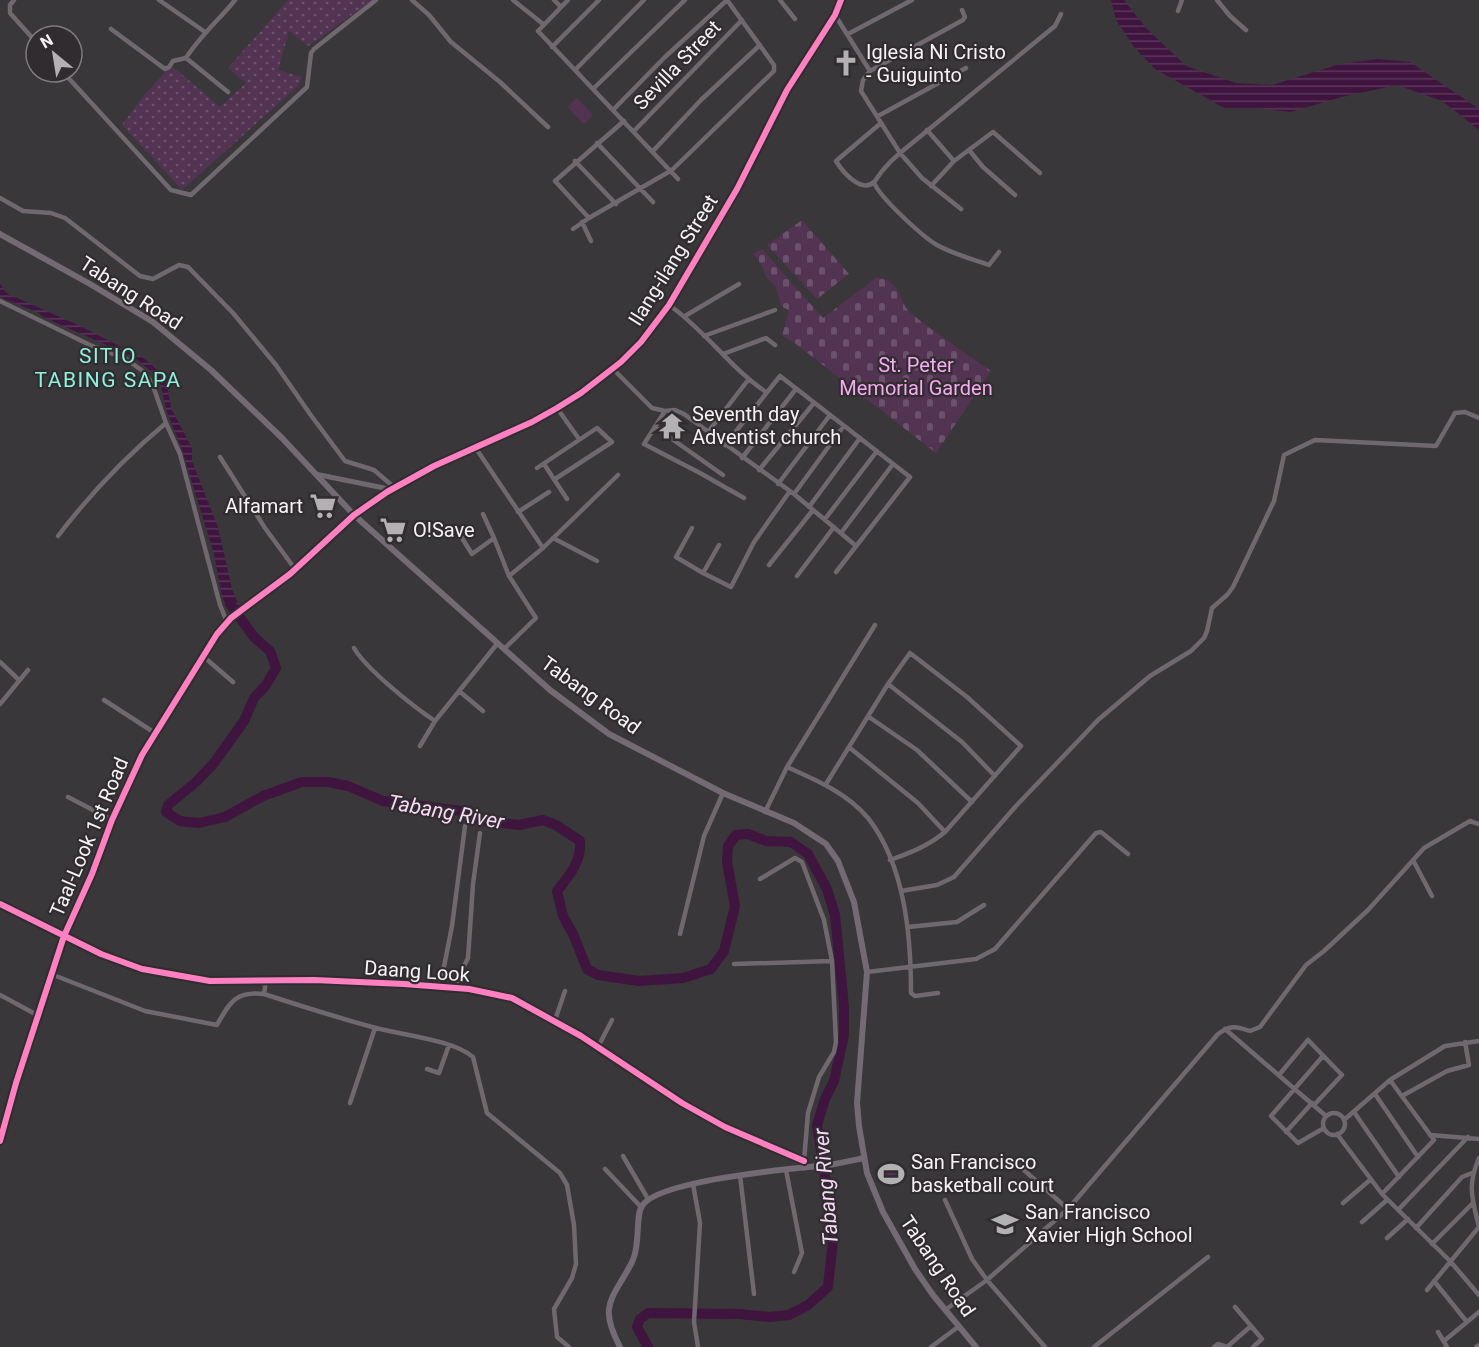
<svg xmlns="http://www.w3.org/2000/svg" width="1479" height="1347" viewBox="0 0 1479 1347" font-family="Roboto,sans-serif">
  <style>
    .grass { fill: url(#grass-dots) }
    .cemetery { fill: url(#cemetery-stones) }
    .garden { fill: #533352 }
    .water { fill: url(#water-rules) }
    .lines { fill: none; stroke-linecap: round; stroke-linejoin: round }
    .river { stroke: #3f143f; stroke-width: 10 }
    .minor { stroke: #70686f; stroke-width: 4.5 }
    .tertiary { stroke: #70686f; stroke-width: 5 }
    .secondary { stroke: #736a73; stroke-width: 6 }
    .cycleway-casing { stroke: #302c2f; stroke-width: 10 }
    .cycleway { stroke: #ff80c0; stroke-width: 6 }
    .labels { text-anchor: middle; stroke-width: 4.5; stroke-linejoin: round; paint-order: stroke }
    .poi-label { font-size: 20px; fill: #f5f2f5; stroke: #302c2f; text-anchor: start }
    .street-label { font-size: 20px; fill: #f5f2f5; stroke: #302c2f }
    .park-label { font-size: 20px; fill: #f5aaf2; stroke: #302c2f }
    .neighbourhood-label { font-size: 21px; letter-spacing: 1.5px; fill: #8df1db; stroke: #302c2f }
    .water-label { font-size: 21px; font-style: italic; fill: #f7d8f5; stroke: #302c2f }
  </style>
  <defs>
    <pattern id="grass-dots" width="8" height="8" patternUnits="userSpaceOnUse" patternTransform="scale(1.5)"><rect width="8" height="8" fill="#533352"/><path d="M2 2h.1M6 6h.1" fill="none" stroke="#6c516c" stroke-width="1.8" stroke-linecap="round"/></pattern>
    <pattern id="cemetery-stones" width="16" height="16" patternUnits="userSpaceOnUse" patternTransform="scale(1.5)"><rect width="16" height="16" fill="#533352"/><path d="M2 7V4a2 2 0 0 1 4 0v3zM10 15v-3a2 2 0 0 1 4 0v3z" fill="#6c516c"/></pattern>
    <pattern id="water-rules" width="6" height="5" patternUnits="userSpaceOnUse" patternTransform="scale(1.5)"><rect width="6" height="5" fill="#3f143f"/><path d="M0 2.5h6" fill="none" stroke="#5b375b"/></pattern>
  </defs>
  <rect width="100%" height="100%" fill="#393739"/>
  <path class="grass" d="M 288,0 L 373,0 L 308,46 L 289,31 L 278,70 L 302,77 L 298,86 L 182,190 L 122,125 L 141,99 L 171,65 L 220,107 L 246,83 L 228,68 Z"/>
  <path class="cemetery" d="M 802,220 L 849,274 L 817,299 L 767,245 Z
    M 762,249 L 823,318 L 877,277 C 902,281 897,301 911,313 C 935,334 965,352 991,371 L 936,453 L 796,344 L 782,336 L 789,310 L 782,307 L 775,286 L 765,276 L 763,267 L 753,254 Z"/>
  <path class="garden" d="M 577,98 L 593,115 L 584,124 L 567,107 Z
    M 900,1163 L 904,1175 L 883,1184 L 878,1173 Z"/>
  <path class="water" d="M 1111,0 L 1124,0 L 1146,28 L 1186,66 L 1236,83 L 1272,85 L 1340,64 L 1378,59 L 1410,62 L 1479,109 L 1479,130 L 1442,101 L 1397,85 L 1342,97 L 1290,112 L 1259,108 L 1224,108 L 1155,69 L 1134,47 L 1116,20 Z
    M 0,283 L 6,293 L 78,325 L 145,359 L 166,378 L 171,408 L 192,448 L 192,461 L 218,527 L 232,589 L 240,608 L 231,614 L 222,597 L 214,554 L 181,447 L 166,409 L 160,383 L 154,374 L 134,357 L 45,318 L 37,312 L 4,299 L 0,296 Z"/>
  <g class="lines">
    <path class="river" d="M 230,604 L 254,637 L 270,651 L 276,668 L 266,685 L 254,698 L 244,721 L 214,763 L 196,782 L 168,805 L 166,812 L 180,821 L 199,823 L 225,817 L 263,796 L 302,782 L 329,782 L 348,786 L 383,801 L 461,811 L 485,821 L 519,825 L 543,820 L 556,825 L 580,841 C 582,861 569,876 557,891 L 563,916 L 574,936 L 587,969 L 598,975 L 639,981 L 683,978 L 711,969 L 724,951 L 735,906 L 727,862 L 728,846 L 736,835 L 748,834 L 766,841 L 791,842 L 808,854 L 827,889 L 835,915 L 844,1007 L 844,1035 L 834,1081 L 825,1099 L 817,1125 L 827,1189 L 825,1195 C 840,1223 830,1258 828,1287 L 808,1305 L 789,1315 L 769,1317 L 739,1314 L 648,1313 L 640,1319 L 637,1327 L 648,1347"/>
    <path class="minor" d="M 14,0 L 10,5 L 10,13 L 36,42
      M 159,0 L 205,32
      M 412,0 L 429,15 L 451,42 L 500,82 L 548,127
      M 513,0 L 543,24
      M 554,0 L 561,7
      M 568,0 L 538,31 L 678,179
      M 780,0 L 795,19
      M 1217,0 L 1230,16 L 1246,30
      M 1178,11 L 1182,0
      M 835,15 L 870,71 L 863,80 L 861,91 L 900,153 L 922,178 L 961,209
      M 111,29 L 165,69 L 169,67 L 173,61 L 186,58 C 200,36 219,20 235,0
      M 848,34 L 912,0
      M 552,47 L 599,0
      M 186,58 L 228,92
      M 575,70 L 644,0
      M 870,71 L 963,20 L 965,17 L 962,10
      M 63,72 L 171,190 L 191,195 L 307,87 L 311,53 L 314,49 L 376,0
      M 593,89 L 685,0
      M 613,110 L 665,57 L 727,0
      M 878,116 L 966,68
      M 881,123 L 836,161 C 842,171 861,194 874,182 C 877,179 880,173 883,170 C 888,164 894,158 900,153 L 1055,26 L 1061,14
      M 927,130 L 954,161
      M 634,131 L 742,20
      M 597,143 L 653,202
      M 969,150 L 983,167 L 1015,195
      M 653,151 L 701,100 L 760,45
      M 575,161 L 616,204
      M 874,182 C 878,196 923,237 937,245 C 953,254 972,259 989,265 L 999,252
      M 931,186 L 954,161 L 993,132 L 1040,173
      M 0,198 L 23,211 L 51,213 L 65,218 L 140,276 L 153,279 L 179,265 L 188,267 L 233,313 L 276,365 L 310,414 L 345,461 L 374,470 L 395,488
      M 589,218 L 555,181 L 624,121
      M 582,222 L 591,241
      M 573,229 L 589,218 L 672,170 L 774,71 L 774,65 L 727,0
      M 0,301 L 90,345 L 126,359 L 144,372 L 152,383 L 166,423 L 180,454 L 220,605 L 227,622
      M 669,305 C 705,330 730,368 766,392
      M 685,316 L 739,284
      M 704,336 L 775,310
      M 723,354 L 766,338 L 775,345
      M 613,369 L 652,408 L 665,411 L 644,444 L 700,473 L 744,498
      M 557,408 L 579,439
      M 665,411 L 675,410 L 684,414 L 794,494 L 855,545
      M 655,427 L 723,475
      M 708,432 L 748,380
      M 725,445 L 780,376 L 910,477 L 836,572
      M 475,447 L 543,548
      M 220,457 L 265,528 L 295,569
      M 742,458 L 796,389
      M 544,464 L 567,499
      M 537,468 L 597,428 L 612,442 L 555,479
      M 759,470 L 814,403
      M 778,484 L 830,415
      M 794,494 L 843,427
      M 809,507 L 860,438
      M 518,512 L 549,492
      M 483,514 L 494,538
      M 825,519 L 877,451
      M 692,528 L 676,557 L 703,573 L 719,545
      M 457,530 L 472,554 L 494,538 L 509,576 L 536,618 L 504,649
      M 841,533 L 893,464
      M 58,536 C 90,494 125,457 166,423
      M 553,538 L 597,561
      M 769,565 L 813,510
      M 703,573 L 731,587 L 754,542 L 790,491
      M 509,576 L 543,548 L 618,475
      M 797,576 L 834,527
      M 354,648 C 366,669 414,707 435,721 L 497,644
      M 204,657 L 233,682
      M 0,662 L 19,680
      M 888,684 L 962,742 L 995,776
      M 459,691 L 483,711
      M 104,700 L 155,733
      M 0,704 L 28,670
      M 869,717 L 917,750 L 972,802
      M 420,746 L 435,721
      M 850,748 L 918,803 L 945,832
      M 787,767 C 816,780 847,793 868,818 C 905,865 911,936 911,993 L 915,996 L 938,993
      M 826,784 L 888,684 L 910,653 L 967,697 L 1021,746 L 945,832 C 928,846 910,853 890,860
      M 68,797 L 112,820
      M 765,812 L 787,767 L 875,625
      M 1413,860 L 1432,896
      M 760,879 L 795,858 L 802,862 L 824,920 L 832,961 L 836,1042 L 834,1052 L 819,1077 L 808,1113 L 804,1161
      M 901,891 L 937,885 L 954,877 L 1016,806 L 1098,720 L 1150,676 L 1191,651 L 1204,638 L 1207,631 L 1212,608 L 1227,595 L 1233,587 L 1274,501 L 1284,455 L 1315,440 L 1436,446 L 1455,413 L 1465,412 L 1479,418
      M 908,927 L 957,922 L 984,905
      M 680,934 L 704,836 L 723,793
      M 734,964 L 832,961
      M 867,972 L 976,959 L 995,949 L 1096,833 L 1101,832 L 1128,854
      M 51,974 L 145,1011 L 217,1025 C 230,1002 235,991 264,994
      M 266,981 L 264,994 C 301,1006 338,1018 376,1028 C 403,1035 453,1040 473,1057 L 487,1113 L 560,1173 L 567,1185 L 574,1225 L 576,1264 L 572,1278 L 554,1309 L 557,1337 L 569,1347
      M 440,987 L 452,926 L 465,826
      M 457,988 L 460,974 L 468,958 L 473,884 L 480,833
      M 0,995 L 39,1016
      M 555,1020 L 565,991
      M 1225,1029 L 1326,1116
      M 598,1047 L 612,1020
      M 1323,1056 L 1271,1116 L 1298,1143 L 1324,1128
      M 427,1069 L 439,1073 L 449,1045
      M 1279,1075 L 1308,1040 L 1342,1075 L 1314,1105
      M 1375,1094 L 1418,1157
      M 1402,1096 L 1447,1071 L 1469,1065 L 1465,1042
      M 350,1103 L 375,1028
      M 1354,1112 L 1399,1177
      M1323 1124a11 11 0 1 1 22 0a11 11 0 1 1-22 0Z
      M 1344,1120 L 1390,1080 L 1445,1046 L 1479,1041
      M 1286,1132 L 1312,1103
      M 1337,1134 L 1382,1194 L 1450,1261 L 1479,1295
      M 1430,1135 L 1479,1139
      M 623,1156 L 648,1199
      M 1479,1158 C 1467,1186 1472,1198 1479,1227
      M 1017,1164 L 1068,1209
      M 605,1169 L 641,1207
      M 786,1170 L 802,1253 L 794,1272
      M 740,1175 L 754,1294
      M 693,1184 L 700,1223 L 694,1322 L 698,1347
      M 1382,1194 L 1434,1140 L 1390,1080
      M 945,1200 L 972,1259 L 987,1280 L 1045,1347
      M 1343,1203 L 1370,1180
      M 1398,1210 L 1468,1137
      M 1362,1222 L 1387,1200
      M 1416,1228 L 1462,1177 L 1472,1173
      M 1387,1238 L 1408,1219
      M 1432,1244 L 1473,1203
      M 1434,1281 L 1467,1322
      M 1427,1290 L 1479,1227
      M 1235,1307 L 1262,1339 L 1253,1347
      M 945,1310 L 987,1280 L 1068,1209 L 1218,1034 C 1230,1025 1236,1026 1250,1031 L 1260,1027 L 1306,965 L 1324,951 L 1368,910 L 1424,848 L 1470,821 L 1479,824
      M 1438,1332 L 1447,1347
      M 1444,1341 L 1479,1312
      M 931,1347 L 958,1327
      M 1094,1347 L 1208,1257
      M 1214,1347 L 1218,1344 L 1227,1347 L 1251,1326
      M 1476,1347 L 1479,1345"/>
    <path class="tertiary" d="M 315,474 L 384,488 L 387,492
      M 0,904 L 101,954 L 142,969 L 210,981 L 314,980 L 404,984 L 469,989 L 512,998 L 581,1036 L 682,1103 L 725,1127 L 804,1161 L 804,1168
      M 0,1141 L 16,1083 L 64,936 L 92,874 L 112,820 L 142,755 L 217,634 L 231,618 L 290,574 L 354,515 L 387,492 L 434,466 L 532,422 L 557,408 L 581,393 L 621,362 L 641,342 L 669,305 L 737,189 L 787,90 L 835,15 L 841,0"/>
    <path class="secondary" d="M 0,234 L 90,284 L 153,322 L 211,370 L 282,438 L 354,515 L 550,690 L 609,734 L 723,793 L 794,823 L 826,844 L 838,861 L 854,902 L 867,972 L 857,1103 L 859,1126 L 867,1173 L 883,1212 L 915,1269 L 933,1295 L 976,1347
      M 620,1347 C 598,1305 612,1300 631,1264 C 641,1246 635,1216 642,1206 C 657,1181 787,1169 819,1166 C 834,1165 849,1161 864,1158"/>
    <g class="cycleway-casing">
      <path id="cycleway" d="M 0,904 L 101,954 L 142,969 L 210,981 L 314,980 L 404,984 L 469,989 L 512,998 L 581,1036 L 682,1103 L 725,1127 L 804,1161
        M 0,1141 L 16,1083 L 64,936 L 92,874 L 112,820 L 142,755 L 217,634 L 231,618 L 290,574 L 354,515 L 387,492 L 434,466 L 532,422 L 557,408 L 581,393 L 621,362 L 641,342 L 669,305 L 737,189 L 787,90 L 835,15 L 841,0"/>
    </g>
    <use href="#cycleway" class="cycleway"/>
  </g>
  <defs>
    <g id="church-bare" transform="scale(2.07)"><path d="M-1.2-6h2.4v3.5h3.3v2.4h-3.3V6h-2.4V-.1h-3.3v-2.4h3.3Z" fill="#b3b1b3" stroke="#302c2f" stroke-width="2.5" paint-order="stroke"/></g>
    <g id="temple-bare" transform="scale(2.07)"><path d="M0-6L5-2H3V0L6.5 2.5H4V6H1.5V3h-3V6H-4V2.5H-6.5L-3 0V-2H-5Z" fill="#b3b1b3" stroke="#302c2f" stroke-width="2.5" paint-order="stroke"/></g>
    <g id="supermarket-bare" transform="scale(2.07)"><path d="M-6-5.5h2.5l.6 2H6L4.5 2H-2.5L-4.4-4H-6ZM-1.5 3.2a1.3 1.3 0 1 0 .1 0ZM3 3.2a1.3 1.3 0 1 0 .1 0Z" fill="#b3b1b3" stroke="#302c2f" stroke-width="2.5" paint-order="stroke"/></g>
    <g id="stadium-bare" transform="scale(2.07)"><path d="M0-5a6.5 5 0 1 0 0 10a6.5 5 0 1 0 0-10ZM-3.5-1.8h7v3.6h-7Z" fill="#b3b1b3" stroke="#302c2f" stroke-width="2.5" paint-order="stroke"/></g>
    <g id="school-bare" transform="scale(2.07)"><path d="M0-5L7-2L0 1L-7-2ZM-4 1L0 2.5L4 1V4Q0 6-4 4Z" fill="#b3b1b3" stroke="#302c2f" stroke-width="2.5" paint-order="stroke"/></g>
  </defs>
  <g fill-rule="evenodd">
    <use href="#church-bare" x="846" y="63"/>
    <use href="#temple-bare" x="672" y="426"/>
    <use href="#supermarket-bare" x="323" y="506"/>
    <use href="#supermarket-bare" x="393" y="530"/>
    <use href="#stadium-bare" x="891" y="1174"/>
    <use href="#school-bare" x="1005" y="1224"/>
  </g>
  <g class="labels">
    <g class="poi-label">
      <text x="866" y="59">Iglesia Ni Cristo<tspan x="866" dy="23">- Guiguinto</tspan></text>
      <text x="692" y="421">Seventh day<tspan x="692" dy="23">Adventist church</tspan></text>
      <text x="303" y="513" text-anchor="end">Alfamart</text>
      <text x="413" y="537">O!Save</text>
      <text x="911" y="1169">San Francisco<tspan x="911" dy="23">basketball court</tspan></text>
      <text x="1025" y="1219">San Francisco<tspan x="1025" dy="23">Xavier High School</tspan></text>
    </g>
    <g class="street-label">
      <text transform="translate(677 65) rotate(-46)" y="7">Sevilla Street</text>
      <text transform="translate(673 260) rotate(-58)" y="7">Ilang-ilang Street</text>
      <text transform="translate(131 293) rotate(33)" y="7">Tabang Road</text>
      <text transform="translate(591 695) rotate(36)" y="7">Tabang Road</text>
      <text transform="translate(89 837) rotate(-67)" y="7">Taal-Look 1st Road</text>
      <text transform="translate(417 971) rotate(4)" y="7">Daang Look</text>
      <text transform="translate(938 1266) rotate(56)" y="7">Tabang Road</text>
    </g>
    <g class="park-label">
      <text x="916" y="372">St. Peter<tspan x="916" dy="23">Memorial Garden</tspan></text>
    </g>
    <g class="neighbourhood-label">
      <text x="108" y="363">SITIO<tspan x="108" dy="24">TABING SAPA</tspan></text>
    </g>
    <g class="water-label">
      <text transform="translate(446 812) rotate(10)" y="7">Tabang River</text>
      <text transform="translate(826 1187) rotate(-95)" y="7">Tabang River</text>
    </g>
  </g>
  <g transform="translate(54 54) rotate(330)"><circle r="28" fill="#302c2f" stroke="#7f7b7e" stroke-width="1.5"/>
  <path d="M0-4.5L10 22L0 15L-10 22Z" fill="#b3b1b3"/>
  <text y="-9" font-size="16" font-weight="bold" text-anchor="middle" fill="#f5f2f5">N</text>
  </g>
</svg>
